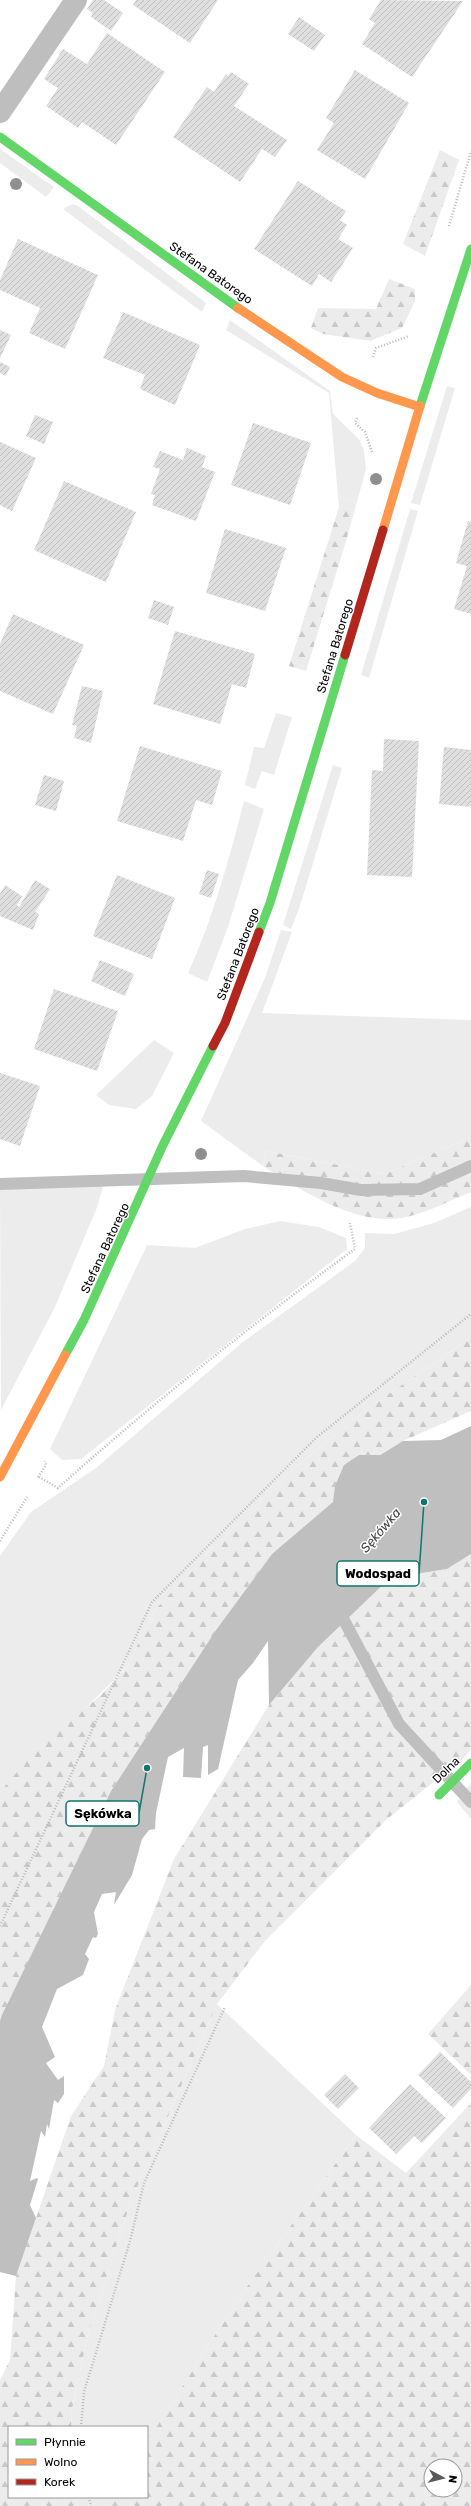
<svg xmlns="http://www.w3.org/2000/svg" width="471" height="2506" viewBox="0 0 471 2506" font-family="Rubik,sans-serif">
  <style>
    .green { fill: #ececec }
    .forest { fill: url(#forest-firs); fill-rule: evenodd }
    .water { fill: #bfbfbf }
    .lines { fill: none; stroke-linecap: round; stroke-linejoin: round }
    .stream { stroke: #bfbfbf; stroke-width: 12 }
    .building { fill: url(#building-hatch) }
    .path { stroke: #b9b9b9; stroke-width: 2.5; stroke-dasharray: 1 2; stroke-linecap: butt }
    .street { stroke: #bebebe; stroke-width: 22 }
    .fast { stroke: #63d668; stroke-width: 9 }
    .slow { stroke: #ff974d; stroke-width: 9 }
    .jam { stroke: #b3261e; stroke-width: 9 }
    .tree { fill: #8f8f8f }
    .labels { text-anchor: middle; stroke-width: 3; stroke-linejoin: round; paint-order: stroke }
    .street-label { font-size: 12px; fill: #000; stroke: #fff }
    .water-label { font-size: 13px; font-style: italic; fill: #444; stroke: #fff }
    .leader { fill: none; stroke: #0f766e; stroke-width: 1.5 }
    .callout-dot { fill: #0f766e; stroke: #fff; stroke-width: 1.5 }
    .callout { fill: #fff; stroke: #0f766e; stroke-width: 1.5 }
    .callout-label { font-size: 13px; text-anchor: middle; font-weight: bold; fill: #000 }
  </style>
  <defs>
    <pattern id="forest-firs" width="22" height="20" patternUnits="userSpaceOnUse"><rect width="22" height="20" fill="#ececec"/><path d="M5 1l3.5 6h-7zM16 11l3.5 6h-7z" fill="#c9c9c9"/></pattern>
    <pattern id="building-hatch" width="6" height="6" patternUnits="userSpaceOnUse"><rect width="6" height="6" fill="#dfdfdf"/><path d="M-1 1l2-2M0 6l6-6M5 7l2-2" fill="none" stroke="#bebebe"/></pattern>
  </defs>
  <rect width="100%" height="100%" fill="#fff"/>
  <path class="green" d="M 0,149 L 54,187 L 46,197 L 0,163 Z
    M 72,204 L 78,206 L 206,303 L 202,312 L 63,209 Z
    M 230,320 L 330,391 L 333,414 L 359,439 L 364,450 L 366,469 L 347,538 L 355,501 L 338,497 L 329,393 L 226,330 Z
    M 447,386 L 455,388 L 420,505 L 411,503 Z
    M 410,509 L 418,511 L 369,678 L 361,675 Z
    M 276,713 L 292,717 L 274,775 L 262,771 L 255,789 L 245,785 L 254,747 L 264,748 Z
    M 333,765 L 342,768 L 299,909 L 291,929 L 283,925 Z
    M 244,801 L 264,809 L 228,927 L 207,982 L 188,973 C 213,918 229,860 244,801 Z
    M 281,930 L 292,932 L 262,1013 L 471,1020 L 471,1137 L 385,1174 L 266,1151 L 263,1166 L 201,1121 L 265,978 Z
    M 154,1040 L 174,1053 L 152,1096 L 136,1109 L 109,1105 L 96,1095 Z
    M 58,1184 L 104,1184 L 96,1210 L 55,1307 L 1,1410 L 0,1188 Z
    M 471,1207 L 471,1338 L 371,1406 L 293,1469 L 205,1556 L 154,1611 L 127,1667 L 0,1792 L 0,1556 L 31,1512 L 96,1468 L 243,1342 L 355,1261 L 365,1248 L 365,1233 L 394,1234 L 434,1223 Z
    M 280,1221 L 319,1227 L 346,1238 L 347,1249 L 81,1459 L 62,1460 L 50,1449 L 147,1245 L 195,1248 L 245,1229 Z
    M 471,1783 L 471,1819 L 457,1802 Z
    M 217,2004 L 356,2135 L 236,2302 L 147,2442 L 147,2427 L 71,2427 L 72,2409 L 88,2334 L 131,2201 Z
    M 76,2497 L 112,2497 L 107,2506 L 78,2506 Z"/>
  <path class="forest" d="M 440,150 L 459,160 L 425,256 L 403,244 Z
    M 389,279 L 415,289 L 415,301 L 402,328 L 370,341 L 323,334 L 311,328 L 318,308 L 376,309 Z
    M 338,497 L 355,501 L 347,538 L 306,671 L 289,666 L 339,507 Z
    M 471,1137 L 471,1192 C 449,1201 415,1219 391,1219 C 349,1221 297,1188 263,1166 L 266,1151 L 385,1174 Z
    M 471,1338 L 471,1411 L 403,1441 L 379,1455 L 359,1455 L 335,1486 L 334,1502 L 272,1554 L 216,1630 L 111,1791 L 0,2021 L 0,1792 L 41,1744 L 100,1696 L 127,1667 L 154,1611 L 205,1556 L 293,1469 L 371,1406 Z
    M 471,1554 L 471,1749 L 464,1758 L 387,1819 L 265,1941 L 217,2004 L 131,2201 L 88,2334 L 72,2409 L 71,2427 L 9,2427 L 9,2497 L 76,2497 L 78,2506 L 0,2506 L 0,2380 L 10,2360 L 16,2276 L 71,2116 L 104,2066 L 115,2010 L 174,1859 L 269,1705 L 318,1647 L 390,1578 L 447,1569 Z
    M 471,1985 L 471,2075 L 428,2034 Z
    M 471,2103 L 471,2506 L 107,2506 L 112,2497 L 147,2497 L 147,2442 L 236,2302 L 356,2135 L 406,2173 ZM 431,2466 L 455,2466 L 455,2490 L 431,2490 Z"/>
  <path class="water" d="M 471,1426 L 471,1554 L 447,1569 L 390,1578 L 318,1647 L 269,1705 L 268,1641 L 253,1663 L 238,1680 L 218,1769 L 208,1775 L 208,1745 L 203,1747 L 201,1778 L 183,1777 L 184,1748 L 168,1757 L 156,1813 L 155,1829 L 149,1830 L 142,1839 L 132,1875 L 114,1905 L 116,1892 L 102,1894 L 94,1912 L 98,1934 L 96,1938 L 93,1937 L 85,1954 L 89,1959 L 83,1975 L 57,1989 L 42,2027 L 55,2057 L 46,2063 L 58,2080 L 64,2076 L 64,2094 L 58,2103 L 54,2100 L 49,2129 L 47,2124 L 45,2137 L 41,2131 L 30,2181 L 37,2178 L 38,2179 L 30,2205 L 36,2218 L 16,2276 L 0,2272 L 0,2021 L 2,2015 L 111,1791 L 216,1630 L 272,1554 L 333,1502 L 335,1486 L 344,1465 L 359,1455 L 380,1455 L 403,1441 L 441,1440 Z"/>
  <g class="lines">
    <path class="stream" d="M 0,1184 L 244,1176 L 321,1183 L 361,1190 L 420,1189 L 471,1166
      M 337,1607 L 399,1724 L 471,1802"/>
  </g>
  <path class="building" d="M 93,0 L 104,0 L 123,13 L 111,31 L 91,17 L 93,13 L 87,9 Z
    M 136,0 L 218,0 L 190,43 L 133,5 Z
    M 381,0 L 463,1 L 412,77 L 362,44 L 375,23 L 369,19 Z
    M 299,17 L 325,35 L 314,51 L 288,34 Z
    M 107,33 L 165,72 L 116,145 L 82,122 L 78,128 L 46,106 L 58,88 L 44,79 L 63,49 L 87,64 Z
    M 355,70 L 409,103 L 365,179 L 317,150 L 334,123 L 326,118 Z
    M 231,72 L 249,84 L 234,106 L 287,140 L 275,157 L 262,149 L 240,182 L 173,137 L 207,87 L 214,92 L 226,74 L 228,76 Z
    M 298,181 L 346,211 L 340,220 L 347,225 L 338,239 L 353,248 L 331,282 L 319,274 L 312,286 L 254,249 Z
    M 18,239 L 98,275 L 65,349 L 29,333 L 40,308 L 0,290 L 0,280 Z
    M 123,312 L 200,345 L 175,405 L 140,389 L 145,375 L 103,358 Z
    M 0,330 L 11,335 L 0,358 Z
    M 0,362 L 10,367 L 6,376 L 0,373 Z
    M 35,415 L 53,422 L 44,444 L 26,436 Z
    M 253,423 L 311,443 L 290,505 L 231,485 Z
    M 0,442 L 36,458 L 12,511 L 0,505 Z
    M 187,448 L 206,456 L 202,467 L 215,472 L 196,521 L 152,505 L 155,495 L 151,494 L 160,469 L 153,467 L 160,451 L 183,460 Z
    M 64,481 L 136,512 L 106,582 L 34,550 Z
    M 468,521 L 471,522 L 471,614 L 454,609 L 467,566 L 456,563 Z
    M 225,529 L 286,548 L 265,611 L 206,593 Z
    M 154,600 L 174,607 L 168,625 L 148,618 Z
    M 13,614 L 84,645 L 53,714 L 0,691 L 0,644 Z
    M 175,631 L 255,654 L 246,688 L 232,684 L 220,724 L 153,704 Z
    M 82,686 L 103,691 L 91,743 L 74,738 L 77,726 L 72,725 Z
    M 384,739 L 419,741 L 412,877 L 367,875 L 372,770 L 383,771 Z
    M 140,746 L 222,771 L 212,805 L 196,800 L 183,841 L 117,821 Z
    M 444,747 L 471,750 L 471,807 L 439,804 Z
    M 44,775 L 64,781 L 56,811 L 35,805 Z
    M 207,870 L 219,874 L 211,898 L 199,894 Z
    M 117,875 L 175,898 L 152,959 L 93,936 Z
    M 35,880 L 50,889 L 35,912 L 39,914 L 33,930 L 0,916 L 0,894 L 5,885 L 22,896 L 17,905 L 19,907 Z
    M 100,960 L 134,974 L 125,996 L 91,981 Z
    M 54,989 L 118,1011 L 97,1071 L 34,1049 Z
    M 0,1073 L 40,1086 L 20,1146 L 0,1139 Z
    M 440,2052 L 471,2082 L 471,2089 L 453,2108 L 418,2075 Z
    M 345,2074 L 359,2088 L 338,2109 L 324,2095 Z
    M 410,2084 L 446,2118 L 422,2143 L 414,2136 L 396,2154 L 369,2128 Z"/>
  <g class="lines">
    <path class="path" d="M 449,226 L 471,151
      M 373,357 L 376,348 L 409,336
      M 357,418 L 355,423 L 365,432 L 372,452
      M 38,1477 L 46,1465 L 45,1461
      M 39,1477 L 58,1488 C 153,1403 252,1324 355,1249 L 350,1223
      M 0,1541 L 27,1497
      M 0,1926 L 152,1602 L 317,1437 L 471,1314
      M 81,2427 L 84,2392 L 130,2241 L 144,2183 L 225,2007
      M 89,2497 L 91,2506"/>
    <path class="street" d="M 0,112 L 76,0"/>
    <path class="fast" d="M 0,137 L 238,308
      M 420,406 L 471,249
      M 259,932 L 270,903 L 345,655
      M 65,1355 L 84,1320 L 163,1145 L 213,1046
      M 439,1795 L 471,1763"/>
    <path class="slow" d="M 238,308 L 342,377 L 377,393 L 420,407
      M 383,530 L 420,406
      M 0,1477 L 65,1355"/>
    <path class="jam" d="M 345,655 L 383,530
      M 213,1046 L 225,1023 L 259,932"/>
  </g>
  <g class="tree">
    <circle cx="16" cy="184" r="6"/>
    <circle cx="376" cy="479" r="6"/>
    <circle cx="201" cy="1154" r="6"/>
  </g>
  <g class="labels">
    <g class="street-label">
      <text transform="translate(211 273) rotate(35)" y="4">Stefana Batorego</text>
      <text transform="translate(335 646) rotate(-73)" y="4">Stefana Batorego</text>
      <text transform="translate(238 954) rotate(-69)" y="4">Stefana Batorego</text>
      <text transform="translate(105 1248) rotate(-65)" y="4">Stefana Batorego</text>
      <text transform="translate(446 1770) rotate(-44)" y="4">Dolna</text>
    </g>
    <g class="water-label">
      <text transform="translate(380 1530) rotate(-49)" y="5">Sękówka</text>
    </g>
  </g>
  <path class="leader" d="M424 1502L419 1574M147 1768L139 1813"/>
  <g class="callout-dot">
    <circle cx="424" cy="1502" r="4"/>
    <circle cx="147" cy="1768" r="4"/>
  </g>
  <g class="callout">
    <rect x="337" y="1561" width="82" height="25" rx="4"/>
    <rect x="66" y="1801" width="73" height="25" rx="4"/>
  </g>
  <g class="callout-label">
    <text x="378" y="1578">Wodospad</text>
    <text x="103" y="1818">Sękówka</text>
  </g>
  <rect x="8" y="2426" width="140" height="72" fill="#ffffff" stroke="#999999"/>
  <rect x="16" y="2439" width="20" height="6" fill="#63d668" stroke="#999999"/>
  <text x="44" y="2446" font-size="12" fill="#000000">Płynnie</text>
  <rect x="16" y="2459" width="20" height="6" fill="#ff974d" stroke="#999999"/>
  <text x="44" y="2466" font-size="12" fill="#000000">Wolno</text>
  <rect x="16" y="2479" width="20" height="6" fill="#b3261e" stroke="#999999"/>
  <text x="44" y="2486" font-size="12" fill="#000000">Korek</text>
  <g transform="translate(443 2478) rotate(97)"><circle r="19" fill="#ffffff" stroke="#999999"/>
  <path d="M0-3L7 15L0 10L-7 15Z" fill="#595959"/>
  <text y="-6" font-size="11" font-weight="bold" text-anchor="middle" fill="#000000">N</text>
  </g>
</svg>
